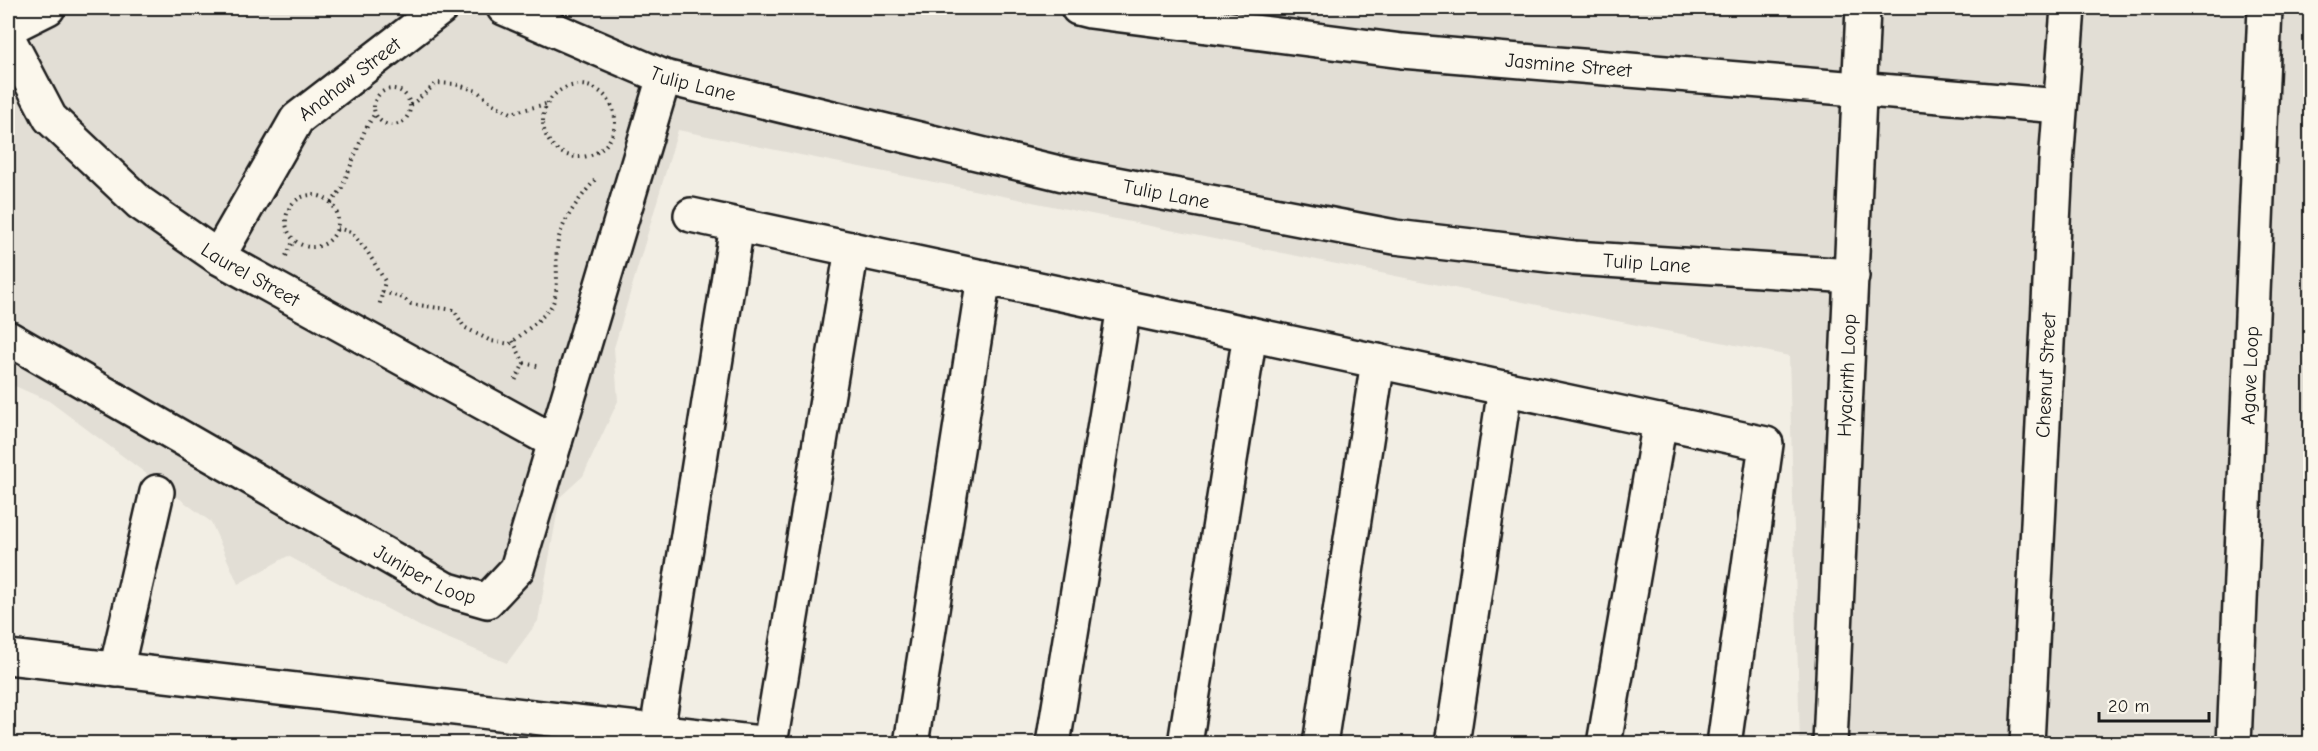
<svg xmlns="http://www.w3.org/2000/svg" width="2318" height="751" viewBox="0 0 2318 751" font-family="'Comic Neue',sans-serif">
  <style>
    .built { fill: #e2ded5 }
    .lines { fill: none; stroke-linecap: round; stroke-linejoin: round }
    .minor-casing { stroke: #1c1c1c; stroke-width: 38 }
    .path { stroke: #1c1c1c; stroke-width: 4; stroke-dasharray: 1.5 4.5; stroke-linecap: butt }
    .minor { stroke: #fbf7ec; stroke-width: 33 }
    .labels { text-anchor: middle; stroke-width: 4.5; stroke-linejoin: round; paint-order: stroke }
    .street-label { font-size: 20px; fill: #1c1c1c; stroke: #fbf7ec }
  </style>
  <rect width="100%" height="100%" fill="#f2eee4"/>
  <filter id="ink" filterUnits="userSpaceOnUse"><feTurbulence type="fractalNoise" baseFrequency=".0167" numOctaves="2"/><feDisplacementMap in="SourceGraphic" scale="12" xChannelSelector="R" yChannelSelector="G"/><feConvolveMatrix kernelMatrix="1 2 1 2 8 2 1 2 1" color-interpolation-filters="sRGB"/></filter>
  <g filter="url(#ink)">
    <path class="built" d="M 8,8 L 2310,8 L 2310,743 L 1800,743 L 1789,356 L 678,130 L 614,348 L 618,401 L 583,476 L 560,497 L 538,621 L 507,663 L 423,628 L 288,556 L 238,584 L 211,522 L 49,401 L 8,383 Z"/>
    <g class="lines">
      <g class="minor-casing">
        <g id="minor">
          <path id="s1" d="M 504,8 L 664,77 L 1063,174 L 1395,237 L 1574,258 L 1852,276"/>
          <path id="s2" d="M 1078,8 L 1090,11 L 1402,51 L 2060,106"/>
          <path d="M 8,28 L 48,8"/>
          <path id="s3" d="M 8,38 L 50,118 L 140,203 L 218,257 L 555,442"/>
          <path d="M 691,215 L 1766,444 L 1724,744"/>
          <path id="s4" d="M 218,257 L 297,119 L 441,8"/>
          <path id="s5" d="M 8,338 L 445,589 L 487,601 L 517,569 L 664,77"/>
          <path d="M 8,657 L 769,744"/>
          <path d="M 116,670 L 157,492"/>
          <path d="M 657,731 L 737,225"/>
          <path d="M 770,744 L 852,249"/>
          <path d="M 911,744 L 984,277"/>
          <path d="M 1053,744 L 1124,307"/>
          <path d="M 1185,744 L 1250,334"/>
          <path d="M 1320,744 L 1378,361"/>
          <path d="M 1452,744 L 1505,388"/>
          <path d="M 1604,744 L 1660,421"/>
          <path id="s6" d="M 1830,744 L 1863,8"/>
          <path id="s7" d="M 2027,744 L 2056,163 L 2068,8"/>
          <path id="s8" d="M 2234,744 L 2265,8"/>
        </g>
      </g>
      <path class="path" d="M543 121a36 36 0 1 1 72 0a36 36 0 1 1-72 0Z
        M374 107a18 18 0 1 1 36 0a18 18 0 1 1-36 0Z
        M 411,105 L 437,83 L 455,84 L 477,91 L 493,104 L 511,113 L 546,104
        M286 221a26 26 0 1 1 52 0a26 26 0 1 1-52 0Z
        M 331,203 L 341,190 L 365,130 L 375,113
        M 337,228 L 351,232 L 367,251 L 385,281 L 379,307
        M 286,256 L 294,240
        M 383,292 L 403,298 L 411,304 L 454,310 L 464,327 L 491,341 L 510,344 C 520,335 548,315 553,303 C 560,285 555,265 557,248 C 559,223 580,198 595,180
        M 513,341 L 524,363 L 515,381
        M 524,363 L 541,367"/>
      <use href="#minor" class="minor"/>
    </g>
  </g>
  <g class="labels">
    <g class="street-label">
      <text dy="7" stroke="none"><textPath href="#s2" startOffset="494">Jasmine Street</textPath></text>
      <text dy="7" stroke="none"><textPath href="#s4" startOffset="225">Anahaw Street</textPath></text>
      <text dy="7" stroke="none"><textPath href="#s1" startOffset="204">Tulip Lane</textPath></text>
      <text dy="7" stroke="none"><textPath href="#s1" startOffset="690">Tulip Lane</textPath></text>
      <text dy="7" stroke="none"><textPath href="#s1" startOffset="1176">Tulip Lane</textPath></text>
      <text dy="7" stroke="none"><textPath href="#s3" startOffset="346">Laurel Street</textPath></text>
      <text dy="7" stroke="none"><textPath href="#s7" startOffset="369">Chesnut Street</textPath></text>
      <text dy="7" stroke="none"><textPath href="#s6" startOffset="369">Hyacinth Loop</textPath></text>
      <text dy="7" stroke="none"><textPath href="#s8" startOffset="369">Agave Loop</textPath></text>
      <text dy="7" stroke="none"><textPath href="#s5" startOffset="480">Juniper Loop</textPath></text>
    </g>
  </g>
  <rect width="2318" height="751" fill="none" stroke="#fbf7ec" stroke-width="30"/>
  <rect x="15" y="15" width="2288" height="721" fill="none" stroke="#1c1c1c" stroke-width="2" filter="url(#ink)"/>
  <path d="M2099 712v9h110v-9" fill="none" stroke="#1c1c1c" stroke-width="3"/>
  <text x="2108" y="712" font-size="18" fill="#1c1c1c" stroke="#fbf7ec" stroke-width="4.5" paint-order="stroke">20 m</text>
</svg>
